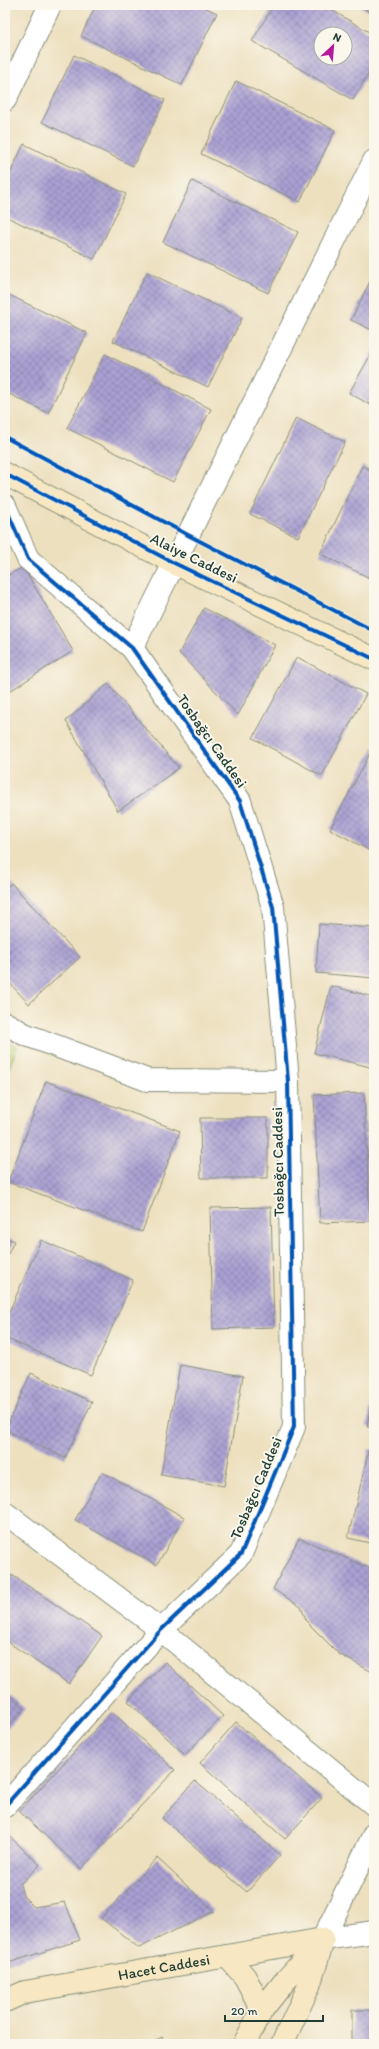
<svg xmlns="http://www.w3.org/2000/svg" width="379" height="2049" viewBox="0 0 379 2049" font-family="Itim,sans-serif">
  <style>
    .park { fill: url(#park-crowns); stroke: #6e8855 }
    .building { fill: url(#building-cross-hatch); fill-rule: evenodd }
    .lines { fill: none; stroke-linecap: round; stroke-linejoin: round }
    .street-casing { stroke: #868e7a; stroke-width: 24 }
    .secondary-casing { stroke: #868e7a; stroke-width: 24 }
    .street { stroke: #fff; stroke-width: 22 }
    .secondary { stroke: #f7e8c3; stroke-width: 22 }
    .cycleway-casing { stroke: #fbf7ec; stroke-width: 6 }
    .cycleway { stroke: #0057b8; stroke-width: 4 }
    .labels { text-anchor: middle; stroke-width: 4; stroke-linejoin: round; paint-order: stroke }
    .street-label { font-size: 15px; fill: #1f3d34; stroke: #fbf7ec }
  </style>
  <defs>
    <pattern id="park-crowns" width="20" height="18" patternUnits="userSpaceOnUse"><rect width="20" height="18" fill="#bdd276"/><path d="M2 6a3 3 0 1 1 6 0M12 15a3 3 0 1 1 6 0" fill="none" stroke="#a2b567"/></pattern>
    <pattern id="building-cross-hatch" width="8" height="8" patternUnits="userSpaceOnUse"><rect width="8" height="8" fill="#aaa0d3"/><path d="M0 0l8 8M0 8l8-8" fill="none" stroke="#8a84ac"/></pattern>
  </defs>
  <rect width="100%" height="100%" fill="#fbf7ec"/>
  <filter id="ink" filterUnits="userSpaceOnUse"><feTurbulence type="fractalNoise" baseFrequency=".025" numOctaves="2"/><feDisplacementMap in="SourceGraphic" scale="8" xChannelSelector="R" yChannelSelector="G"/><feConvolveMatrix kernelMatrix="1 2 1 2 8 2 1 2 1" color-interpolation-filters="sRGB"/></filter>
  <filter id="wash" filterUnits="userSpaceOnUse"><feTurbulence type="fractalNoise" baseFrequency=".012" numOctaves="4" result="noise"/><feDisplacementMap in="SourceGraphic" scale="16" xChannelSelector="R" yChannelSelector="G"/><feGaussianBlur stdDeviation="0.9" result="paint"/><feColorMatrix in="noise" values="0 0 0 0 0 0 0 0 0 0 0 0 0 0 0 0 0 1.4 0 .05"/><feComposite in="paint" operator="in"/></filter>
  <g filter="url(#wash)">
    <rect width="100%" height="100%" fill="#ede0bf"/>
    <path class="park" d="M 5,1040 L 17,1047 L 5,1079 Z"/>
    <g id="blocks">
      <path class="building" d="M 96,5 L 200,5 L 217,13 L 182,85 L 81,36 Z
        M 274,5 L 323,5 L 374,35 L 374,64 L 353,100 L 252,41 ZM 321,34 L 345,34 L 345,58 L 321,58 Z
        M 358,5 L 374,5 L 374,15 Z
        M 74,55 L 165,100 L 133,166 L 42,122 Z
        M 236,81 L 335,130 L 300,202 L 201,154 Z
        M 24,144 L 126,194 L 94,259 L 5,216 L 5,184 Z
        M 192,181 L 298,232 L 268,293 L 163,242 Z
        M 147,272 L 242,318 L 208,387 L 113,341 Z
        M 374,273 L 374,331 L 351,320 Z
        M 5,293 L 87,333 L 48,413 L 5,392 Z
        M 374,349 L 374,407 L 349,393 Z
        M 105,354 L 211,409 L 173,482 L 67,428 Z
        M 296,418 L 345,442 L 298,537 L 250,514 Z
        M 362,466 L 374,471 L 374,580 L 320,554 Z
        M 23,567 L 73,651 L 5,694 L 5,577 Z
        M 204,608 L 275,645 L 238,715 L 179,653 Z
        M 297,657 L 366,694 L 322,776 L 253,738 Z
        M 108,684 L 179,768 L 118,811 L 66,721 Z
        M 374,746 L 374,853 L 330,829 Z
        M 11,883 L 80,957 L 29,1004 L 5,978 L 5,889 Z
        M 319,924 L 374,928 L 374,978 L 316,973 Z
        M 331,986 L 374,997 L 374,1068 L 314,1053 Z
        M 46,1081 L 180,1131 L 142,1232 L 8,1182 Z
        M 364,1093 L 370,1221 L 320,1223 L 314,1095 Z
        M 200,1118 L 268,1118 L 268,1178 L 201,1178 Z
        M 271,1207 L 274,1327 L 213,1329 L 210,1208 Z
        M 5,1237 L 14,1241 L 5,1260 Z
        M 41,1240 L 133,1280 L 91,1375 L 5,1338 L 5,1321 Z
        M 180,1365 L 243,1376 L 224,1486 L 161,1475 Z
        M 31,1373 L 92,1402 L 65,1458 L 5,1430 Z
        M 373,1392 L 374,1393 L 374,1428 L 367,1427 Z
        M 369,1449 L 374,1450 L 374,1544 L 348,1538 Z
        M 102,1472 L 184,1517 L 157,1565 L 75,1520 Z
        M 299,1538 L 374,1570 L 374,1673 L 339,1654 L 307,1622 L 301,1607 L 273,1589 Z
        M 12,1575 L 102,1636 L 69,1684 L 5,1640 L 5,1585 Z
        M 165,1662 L 223,1716 L 185,1755 L 128,1701 Z
        M 5,1691 L 25,1709 L 5,1730 Z
        M 112,1712 L 175,1770 L 81,1869 L 19,1811 Z
        M 236,1722 L 322,1798 L 285,1839 L 200,1763 Z
        M 195,1781 L 280,1855 L 247,1892 L 162,1818 Z
        M 5,1832 L 40,1865 L 20,1884 L 23,1896 L 34,1907 L 65,1902 L 80,1940 L 5,1964 Z
        M 157,1858 L 214,1911 L 139,1948 L 101,1918 Z
        M 352,2010 L 374,2010 L 374,2044 L 352,2044 Z
        M 162,2037 L 167,2044 L 150,2044 Z"/>
    </g>
  </g>
  <g filter="url(#ink)">
    <use href="#blocks" fill-opacity="0" stroke="#868e7a" stroke-width="1"/>
    <g class="lines">
      <g class="street-casing">
        <path id="street" d="M 5,100 L 50,5
          M 5,506 L 28,559 L 132,648 L 240,801 L 273,907 L 288,1081 L 294,1427 L 241,1554 L 161,1630 L 5,1806
          M 132,648 L 374,161
          M 5,1023 L 24,1034 L 147,1080 L 288,1081
          M 5,1513 L 161,1630 L 374,1805
          M 323,1939 L 374,1834
          M 323,1939 L 374,1932"/>
      </g>
      <g class="secondary-casing">
        <g id="secondary">
          <path d="M 5,474 L 174,563 L 374,659"/>
          <path d="M 227,1956 L 245,1977 L 262,2010"/>
          <path id="s1" d="M 5,2001 L 25,1992 L 323,1939"/>
          <path d="M 244,2044 L 262,2010 L 284,1982 L 323,1939"/>
          <path d="M 282,2044 L 309,1986 L 322,1944"/>
        </g>
      </g>
      <use href="#street" class="street"/>
      <use href="#secondary" class="secondary"/>
      <g class="cycleway-casing">
        <path id="cycleway" d="M 5,437 L 188,535 L 374,631
          M 5,474 L 174,563 L 374,659
          M 5,506 L 28,559 L 132,648 L 240,801 L 273,907 L 288,1081 L 294,1427 L 241,1554 L 161,1630 L 5,1806"/>
      </g>
      <use href="#cycleway" class="cycleway"/>
    </g>
  </g>
  <g class="labels">
    <g class="street-label">
      <text transform="translate(194 558) rotate(26)" y="5">Alaiye Caddesi</text>
      <text transform="translate(212 741) rotate(55)" y="5">Tosbağcı Caddesi</text>
      <text transform="translate(278 1162) rotate(-91)" y="5">Tosbağcı Caddesi</text>
      <text transform="translate(256 1488) rotate(-67)" y="5">Tosbağcı Caddesi</text>
      <text dy="5" stroke="none"><textPath href="#s1" startOffset="163">Hacet Caddesi</textPath></text>
    </g>
  </g>
  <rect width="379" height="2049" fill="none" stroke="#fbf7ec" stroke-width="20"/>
  <g transform="translate(333 46) rotate(26)"><circle r="19" fill="#fbf7ec" stroke="#a3ada2"/>
  <path d="M0-3L7 15L0 10L-7 15Z" fill="#b5179e"/>
  <text y="-6" font-size="11" font-weight="bold" text-anchor="middle" fill="#1f3d34">N</text>
  </g>
  <path d="M225 2015v6h98v-6" fill="none" stroke="#1f3d34" stroke-width="2"/>
  <text x="231" y="2015" font-size="12" fill="#1f3d34" stroke="#fbf7ec" stroke-width="3" paint-order="stroke">20 m</text>
</svg>
